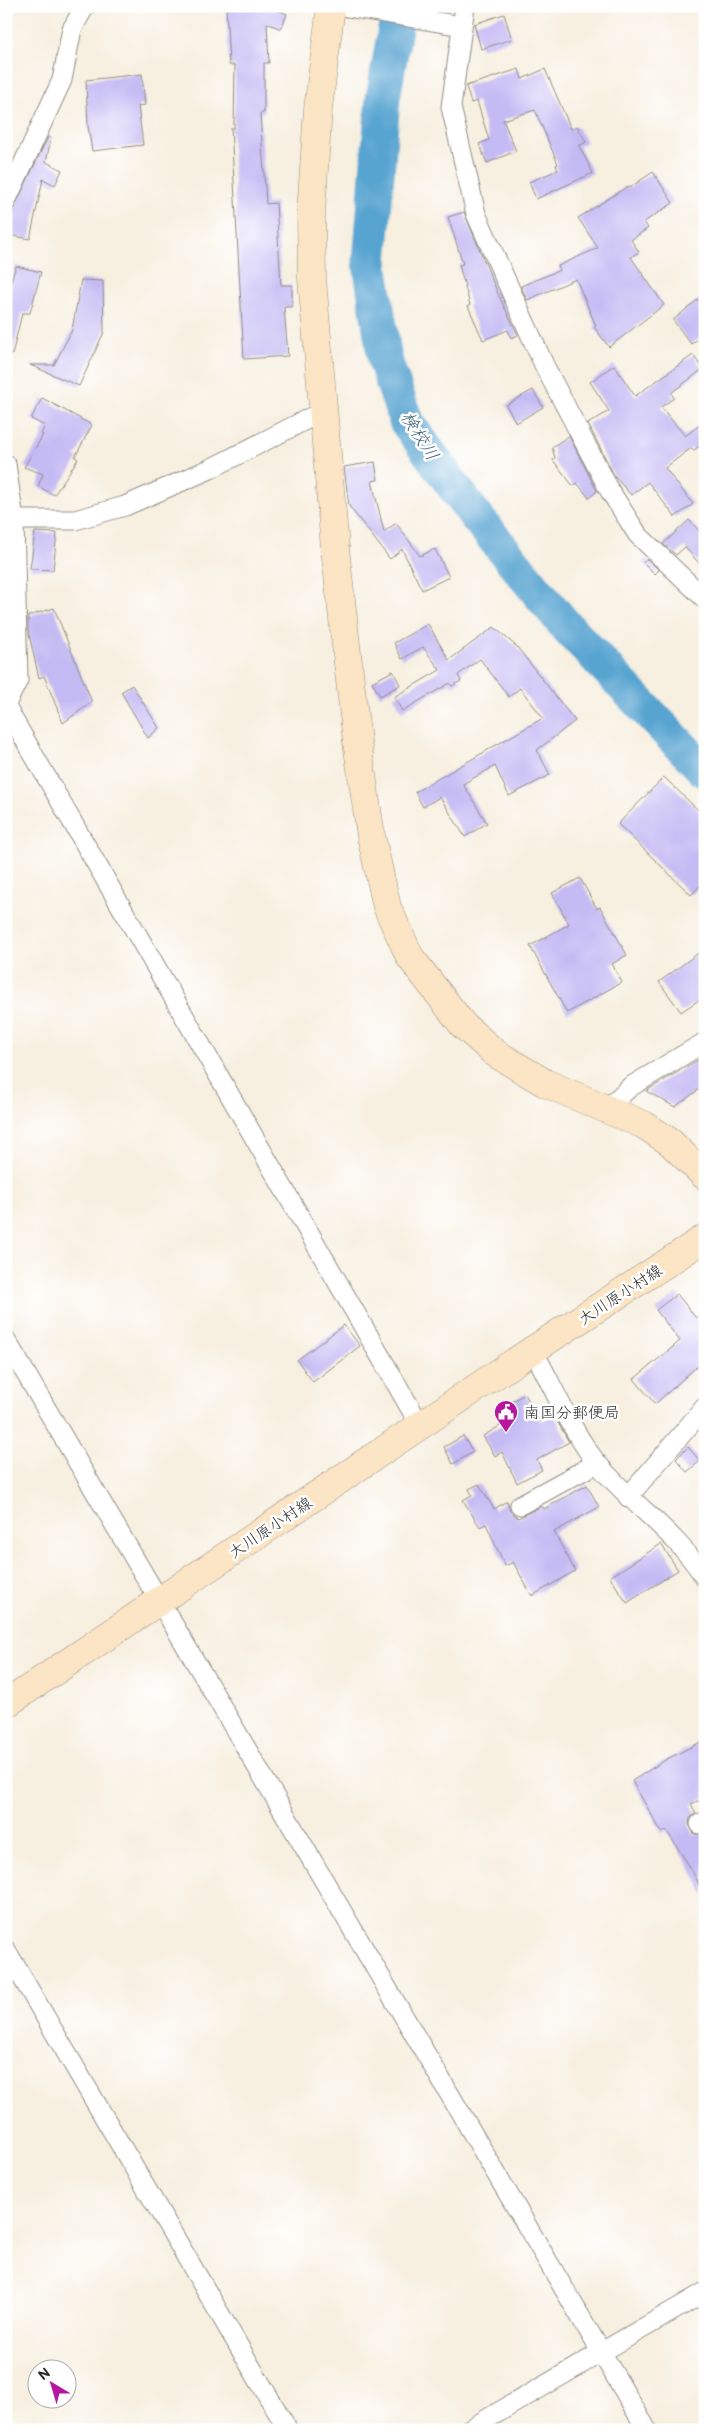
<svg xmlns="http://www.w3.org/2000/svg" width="711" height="2436" viewBox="0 0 711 2436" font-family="'Balsamiq Sans','Klee One',sans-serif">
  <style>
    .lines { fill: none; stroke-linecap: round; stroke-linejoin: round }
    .river { stroke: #58a4d1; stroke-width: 35 }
    .building { fill: #c5bbf4 }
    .street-casing { stroke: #918d85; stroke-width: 21 }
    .secondary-casing { stroke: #918d85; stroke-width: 29 }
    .street { stroke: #fff; stroke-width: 19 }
    .secondary { stroke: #fce5c4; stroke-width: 28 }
    .labels { text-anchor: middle; stroke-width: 5; stroke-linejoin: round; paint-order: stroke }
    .street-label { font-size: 16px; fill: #2b2b2b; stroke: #fff }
    .poi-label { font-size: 16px; fill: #2b2b2b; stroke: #fff; text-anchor: start }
    .water-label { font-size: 18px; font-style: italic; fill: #3f6176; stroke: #fff }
  </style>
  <rect width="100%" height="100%" fill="#fff"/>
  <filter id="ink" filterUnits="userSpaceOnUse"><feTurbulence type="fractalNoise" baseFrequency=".02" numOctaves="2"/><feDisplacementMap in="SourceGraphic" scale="10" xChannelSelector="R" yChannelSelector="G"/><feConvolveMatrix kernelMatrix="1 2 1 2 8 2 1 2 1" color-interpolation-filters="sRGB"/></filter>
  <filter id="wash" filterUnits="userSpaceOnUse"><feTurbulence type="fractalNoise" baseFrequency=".0096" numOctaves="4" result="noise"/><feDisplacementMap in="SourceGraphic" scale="20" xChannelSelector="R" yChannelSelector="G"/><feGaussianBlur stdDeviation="1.12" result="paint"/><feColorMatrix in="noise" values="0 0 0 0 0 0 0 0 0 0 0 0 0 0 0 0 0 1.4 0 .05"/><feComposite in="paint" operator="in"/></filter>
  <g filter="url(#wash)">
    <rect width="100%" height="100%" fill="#f7efdf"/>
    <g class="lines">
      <path class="river" d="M 399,6 L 383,98 L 370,263 L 385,360 L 406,421 L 474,514 L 565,625 L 705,771"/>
    </g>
    <g id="blocks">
      <path class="building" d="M 226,6 L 267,6 L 287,14 L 281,29 L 267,23 L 269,63 L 264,63 L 264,113 L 260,113 L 266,204 L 276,203 L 281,285 L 292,285 L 292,307 L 284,307 L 288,356 L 244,359 L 231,128 L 234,128 L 235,65 L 229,65 Z
        M 504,14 L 512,39 L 481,49 L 474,24 Z
        M 519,69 L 522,79 L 545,69 L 571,129 L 577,126 L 586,142 L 579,146 L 593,173 L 536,199 L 529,182 L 558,170 L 556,165 L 558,164 L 535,110 L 503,120 L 516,151 L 487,163 L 479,144 L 489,140 L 477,101 L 471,103 L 466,86 Z
        M 142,74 L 145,105 L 138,106 L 143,145 L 92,151 L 88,126 L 86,80 Z
        M 48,137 L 51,138 L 46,162 L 62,170 L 55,185 L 43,179 L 30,239 L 8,235 L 13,210 Z
        M 653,172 L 673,203 L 644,222 L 648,228 L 631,240 L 639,252 L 631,257 L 664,305 L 609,347 L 594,327 L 596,326 L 576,279 L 527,300 L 521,286 L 560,270 L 558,266 L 598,248 L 578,218 L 628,186 L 629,188 Z
        M 464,212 L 498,294 L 518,335 L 511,338 L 508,330 L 483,340 L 468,306 L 470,305 L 459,265 L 463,264 L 448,217 Z
        M 16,266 L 41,272 L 30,313 L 22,313 L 12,355 L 6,355 L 6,295 Z
        M 81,280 L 103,281 L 104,332 L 79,386 L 30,365 L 54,365 L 72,330 Z
        M 705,294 L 705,334 L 691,344 L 673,320 Z
        M 693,355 L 703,369 L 671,393 L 674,398 L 661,407 L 685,436 L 705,421 L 705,442 L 694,450 L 691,448 L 665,468 L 693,504 L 675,517 L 648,482 L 631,495 L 615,477 L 588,424 L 609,411 L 590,382 L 614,365 L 635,396 Z
        M 533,390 L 543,407 L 516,423 L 506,405 Z
        M 42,398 L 92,425 L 75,457 L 78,459 L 54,495 L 38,486 L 43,474 L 24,467 L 43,435 L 41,434 L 45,426 L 31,419 Z
        M 569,436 L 597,491 L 589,498 L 577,483 L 573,486 L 553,460 L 555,458 L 552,447 Z
        M 375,462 L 378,480 L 372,481 L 384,532 L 396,523 L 420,556 L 435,549 L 449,577 L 422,590 L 402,549 L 390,559 L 349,506 L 344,467 Z
        M 689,520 L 705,537 L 705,570 L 685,547 L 676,555 L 663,544 Z
        M 35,532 L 57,533 L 53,570 L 30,569 Z
        M 647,559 L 659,570 L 655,574 L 643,562 Z
        M 54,608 L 92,702 L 63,723 L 44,676 L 39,678 L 28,630 L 28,616 Z
        M 428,624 L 449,660 L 494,627 L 517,647 L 575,721 L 537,750 L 550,775 L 509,796 L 495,766 L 463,784 L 487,823 L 465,837 L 440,797 L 423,807 L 415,792 L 543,718 L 520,688 L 509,697 L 480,659 L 458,675 L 461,681 L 452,686 L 450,683 L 402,711 L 394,697 L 440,670 L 423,647 L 402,659 L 394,643 Z
        M 393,671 L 400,685 L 380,696 L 372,682 Z
        M 132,685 L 159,728 L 148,738 L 121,692 Z
        M 664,777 L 705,817 L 705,881 L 691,895 L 618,824 Z
        M 580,878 L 597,909 L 600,907 L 627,955 L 612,964 L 622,982 L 567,1013 L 530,946 L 569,924 L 552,893 Z
        M 705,948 L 705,996 L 681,1012 L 659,982 Z
        M 698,1060 L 705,1071 L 705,1085 L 675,1107 L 646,1091 Z
        M 677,1294 L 696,1318 L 705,1310 L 705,1359 L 655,1404 L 634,1379 L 680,1341 L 656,1310 Z
        M 344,1325 L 360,1346 L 313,1382 L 297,1360 Z
        M 525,1394 L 541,1422 L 553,1414 L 569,1442 L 537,1460 L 542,1470 L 517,1483 L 502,1452 L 495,1456 L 483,1436 L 515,1417 L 507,1404 Z
        M 463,1436 L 473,1452 L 453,1464 L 444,1447 Z
        M 688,1447 L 700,1461 L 687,1472 L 676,1459 Z
        M 479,1484 L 494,1509 L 507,1501 L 510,1511 L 518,1518 L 542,1506 L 544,1509 L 587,1485 L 599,1507 L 554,1532 L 575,1571 L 532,1596 L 513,1562 L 505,1566 L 486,1524 L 480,1527 L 463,1500 L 472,1495 L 469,1489 Z
        M 661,1544 L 678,1570 L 627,1603 L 610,1577 Z
        M 705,1740 L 705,1798 L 691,1804 L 696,1813 L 690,1818 L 689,1824 L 694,1834 L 705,1834 L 705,1896 L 690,1867 L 666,1830 L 662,1833 L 632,1781 L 667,1759 Z"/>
    </g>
  </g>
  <g filter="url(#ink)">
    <use href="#blocks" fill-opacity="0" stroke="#918d85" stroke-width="1"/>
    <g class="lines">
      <g class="street-casing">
        <path id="street" d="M 341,6 L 462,26
          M 465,6 L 451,107 L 476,214 L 545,367 L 610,491 L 638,535 L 705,599
          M 6,201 L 62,80 L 72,29 L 85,6
          M 6,464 L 14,520 L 18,680 L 6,704
          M 14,520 L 75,520 L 125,506 L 210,469 L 323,411
          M 6,707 L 420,1425
          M 605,1110 L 630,1087 L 705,1042
          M 6,1340 L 647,2430
          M 533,1350 C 553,1386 571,1431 597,1463 C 631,1504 677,1533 705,1578
          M 628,1497 L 705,1407
          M 520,1505 L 597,1463
          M 700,1824 L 705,1821
          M 6,1950 L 288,2430
          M 468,2430 L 705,2292"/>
      </g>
      <g class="secondary-casing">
        <path id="secondary" d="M 331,6 L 318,109 L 311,213 L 312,279 L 335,548 L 357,742 L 371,836 L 387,907 L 410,957 L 463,1025 L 495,1053 L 545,1083 L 644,1125 L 670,1142 L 705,1176
          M 533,1350 L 705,1238
          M 6,1704 L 534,1349"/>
      </g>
      <use href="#street" class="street"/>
      <use href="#secondary" class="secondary"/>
    </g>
  </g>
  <defs>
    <g id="civic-pin" transform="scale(1.25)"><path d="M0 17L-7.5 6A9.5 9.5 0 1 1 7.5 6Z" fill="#b5179e" stroke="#fff"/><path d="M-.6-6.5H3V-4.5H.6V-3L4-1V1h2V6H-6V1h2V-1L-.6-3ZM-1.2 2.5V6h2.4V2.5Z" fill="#fff"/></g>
  </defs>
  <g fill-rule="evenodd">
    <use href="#civic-pin" x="506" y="1412"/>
  </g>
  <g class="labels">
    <g class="street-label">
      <text transform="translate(620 1294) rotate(-33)" y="6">大川原小村線</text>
      <text transform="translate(270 1527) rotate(-34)" y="6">大川原小村線</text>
    </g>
    <g class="poi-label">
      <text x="524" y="1418">南国分郵便局</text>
    </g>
    <g class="water-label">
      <text transform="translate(420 436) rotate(58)" y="6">検校川</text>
    </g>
  </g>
  <rect width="711" height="2436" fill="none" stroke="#fff" stroke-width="25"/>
  <g transform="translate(52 2384) rotate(322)"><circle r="24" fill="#ffffff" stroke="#aaaaaa"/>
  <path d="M0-4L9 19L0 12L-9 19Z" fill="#b5179e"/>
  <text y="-8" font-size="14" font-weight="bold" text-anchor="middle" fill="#2b2b2b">N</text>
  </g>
</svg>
